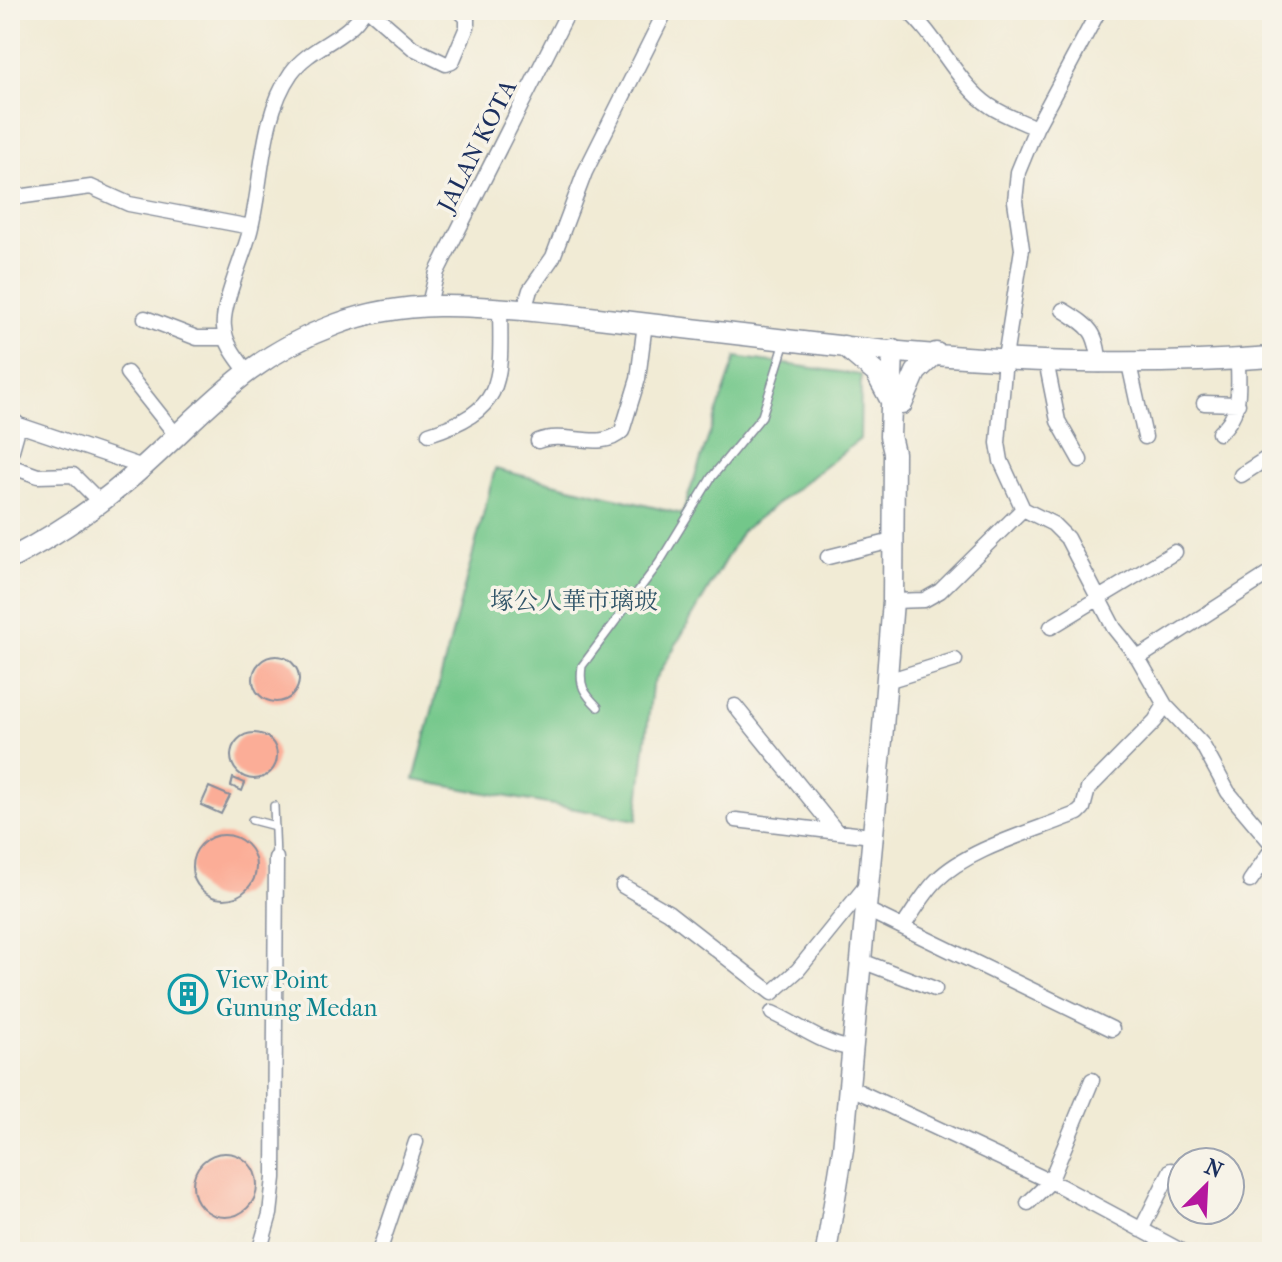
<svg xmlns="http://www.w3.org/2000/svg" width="1282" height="1262" viewBox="0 0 1282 1262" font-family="'IM FELL French Canon','Noto Serif SC',serif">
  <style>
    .green { fill: #73c78a; stroke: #477b74; stroke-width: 2 }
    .building { fill: #fbad97 }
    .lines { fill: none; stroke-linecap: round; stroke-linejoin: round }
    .lane-casing { stroke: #868d9a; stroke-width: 10 }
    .street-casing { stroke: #868d9a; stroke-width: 17 }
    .secondary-casing { stroke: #868d9a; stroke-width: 23 }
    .lane { stroke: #fff; stroke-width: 7 }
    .street { stroke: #fff; stroke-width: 14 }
    .secondary { stroke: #fff; stroke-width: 20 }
    .labels { text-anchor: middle; stroke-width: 7; stroke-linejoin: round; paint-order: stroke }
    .street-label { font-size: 24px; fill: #1b2f5e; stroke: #f7f3e8 }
    .park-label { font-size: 24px; fill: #315569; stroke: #f7f3e8 }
    .culture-label { font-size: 24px; fill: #0d838f; stroke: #f7f3e8; text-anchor: start }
  </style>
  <rect width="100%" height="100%" fill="#f7f3e8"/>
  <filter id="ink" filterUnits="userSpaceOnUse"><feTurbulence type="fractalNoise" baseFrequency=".0125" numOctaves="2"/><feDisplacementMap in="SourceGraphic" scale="16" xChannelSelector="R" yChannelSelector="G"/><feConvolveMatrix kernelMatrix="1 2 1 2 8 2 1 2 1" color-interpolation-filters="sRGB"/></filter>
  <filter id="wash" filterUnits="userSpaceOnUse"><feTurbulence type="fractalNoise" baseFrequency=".006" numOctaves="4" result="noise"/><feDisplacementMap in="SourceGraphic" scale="32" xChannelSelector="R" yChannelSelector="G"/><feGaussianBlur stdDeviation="1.8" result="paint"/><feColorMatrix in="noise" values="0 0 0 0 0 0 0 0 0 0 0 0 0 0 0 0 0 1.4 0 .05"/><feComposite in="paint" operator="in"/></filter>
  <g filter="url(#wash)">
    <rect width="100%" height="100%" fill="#f1ebd5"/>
    <path class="green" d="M 736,357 L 861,375 L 860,439 L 742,531 L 652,686 L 637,820 L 414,780 L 495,469 L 682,514 Z"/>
    <g id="blocks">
      <path class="building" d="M253 679a23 23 0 1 1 46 0a23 23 0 1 1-46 0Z
        M231 756a23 23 0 1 1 46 0a23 23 0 1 1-46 0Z
        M 233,778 L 245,783 L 242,791 L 231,786 Z
        M 209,787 L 230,796 L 221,814 L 201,805 Z
        M192 867a32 32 0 1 1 64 0a32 32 0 1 1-64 0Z
        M 185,982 L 193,983 L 192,1005 L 183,1004 Z
        M193 1185a32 32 0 1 1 64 0a32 32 0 1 1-64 0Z"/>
    </g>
  </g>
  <g filter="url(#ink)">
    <use href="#blocks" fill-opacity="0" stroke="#868d9a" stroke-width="2"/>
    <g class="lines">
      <g class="lane-casing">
        <path id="lane" d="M 598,707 C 584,693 579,686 582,666 L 659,563 L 711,478 L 762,416 L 785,342
          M 274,806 L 276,858
          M 252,820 L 275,826"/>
      </g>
      <g class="street-casing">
        <path id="street" d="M 369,10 L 413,48 L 446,64 L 452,62 L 467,27 L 467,18 L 459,10
          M 907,10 C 938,37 958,85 990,106 C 1003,115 1021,121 1036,128
          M 1099,10 L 1036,128 L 1018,172 L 1015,201 L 1022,249 L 1005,358 L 998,443 L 1001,461 L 1023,509 L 1053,524 L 1067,538 L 1114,628 L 1138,658 L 1165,705 L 1202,744 L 1228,792 L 1272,844
          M 10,198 L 91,187 L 129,204 L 251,227
          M 429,304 L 437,272 L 569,10
          M 524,310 L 530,290 L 553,257 L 585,172 L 666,10
          M 1063,310 C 1092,328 1096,331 1100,365
          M 145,318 L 197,338 L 226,338
          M 1046,361 L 1058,421 L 1080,460
          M 1129,364 L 1145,437
          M 246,370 C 236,357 225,343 224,327 C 221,305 246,251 251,227 C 263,177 261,116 291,73 C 311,45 347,40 364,10
          M 127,373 L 176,435
          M 1204,403 L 1238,404
          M 10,418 L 19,425 L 143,467
          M 1219,433 C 1243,413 1238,388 1238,360
          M 429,434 C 506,410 501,380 500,308
          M 538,441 C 565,430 601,452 622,431 L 638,379 L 645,323
          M 10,457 L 19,425
          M 10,466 L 38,476 L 73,475 L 101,503
          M 1241,475 L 1272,455
          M 828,557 L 892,541
          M 893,601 L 924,600 L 940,591 L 1023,509
          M 1051,627 L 1175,552
          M 1138,658 L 1272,572
          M 887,681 L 955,660
          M 735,706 L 837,832
          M 736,820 L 872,836
          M 1250,881 L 1272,849
          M 623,886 L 668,912 L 772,993 L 798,970 L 866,886
          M 865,909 L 1112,1029
          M 904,925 C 914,911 924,893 937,880 C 969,848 1036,831 1078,813 L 1083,808 L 1088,789 L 1155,721 L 1165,705
          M 859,960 L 935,989
          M 772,1013 C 799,1025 823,1045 851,1048
          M 847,1086 L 1060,1186 L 1183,1252
          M 1028,1203 L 1050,1182 L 1092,1080
          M 1141,1230 L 1171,1170
          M 259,1252 L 270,1214 L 274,1178 L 276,858
          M 379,1252 L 416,1142"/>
      </g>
      <g class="secondary-casing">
        <path id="secondary" d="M 844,346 L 876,373 L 890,399
          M 902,404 L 916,372 L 936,353
          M 10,559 C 53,536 91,512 128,480 C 203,416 239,360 337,324 C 411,296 487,307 564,314 C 638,322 712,331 786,340 C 947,360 1110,369 1272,357
          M 826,1252 L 843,1149 L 882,740 L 893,601 L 894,453 L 890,436 L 893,350"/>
      </g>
      <use href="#lane" class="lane"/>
      <use href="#street" class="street"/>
      <use href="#secondary" class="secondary"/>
    </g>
  </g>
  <defs>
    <g id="building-ring" transform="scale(2)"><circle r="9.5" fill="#f7f3e8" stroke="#0f9aa8" stroke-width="1.5"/><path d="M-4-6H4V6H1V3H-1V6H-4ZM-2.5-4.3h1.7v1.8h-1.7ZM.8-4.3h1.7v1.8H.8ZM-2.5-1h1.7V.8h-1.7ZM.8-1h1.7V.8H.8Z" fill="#0f9aa8"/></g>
  </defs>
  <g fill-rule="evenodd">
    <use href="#building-ring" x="188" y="994"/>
  </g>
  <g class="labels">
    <g class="street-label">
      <text transform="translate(477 146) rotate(-63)" y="8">JALAN KOTA</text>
    </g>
    <g class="park-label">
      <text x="574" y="609">塚公人華市璃玻</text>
    </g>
    <g class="culture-label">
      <text x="216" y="988">View Point<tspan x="216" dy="28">Gunung Medan</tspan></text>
    </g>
  </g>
  <rect width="1282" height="1262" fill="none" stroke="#f7f3e8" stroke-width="40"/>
  <g transform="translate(1206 1186) rotate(24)"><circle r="38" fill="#f7f3e8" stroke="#9fa5b1" stroke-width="2"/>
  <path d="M0-6L14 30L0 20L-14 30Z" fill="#b5179e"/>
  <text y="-12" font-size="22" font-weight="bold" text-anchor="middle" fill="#1b2f5e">N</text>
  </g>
</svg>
